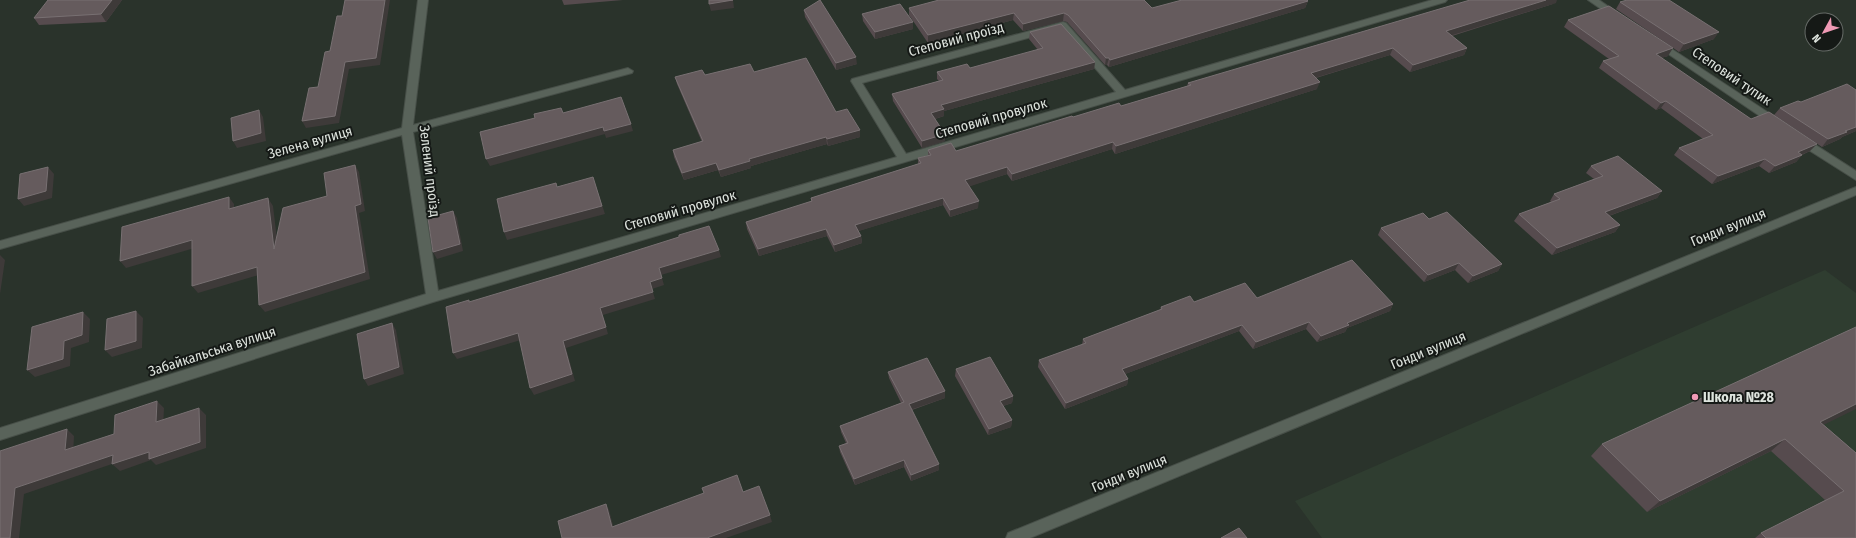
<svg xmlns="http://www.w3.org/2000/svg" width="1856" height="538" viewBox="0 0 1856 538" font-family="'Fira Sans Condensed',sans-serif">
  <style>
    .built { fill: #2f3d30 }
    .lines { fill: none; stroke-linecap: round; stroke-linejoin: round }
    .minor-casing { stroke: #474f48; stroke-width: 2 }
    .minor { fill: #59635a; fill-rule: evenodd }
    .wall { fill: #564b4e }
    .shaded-wall { fill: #3e3a39 }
    .building { fill: #655b5d; stroke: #787072 }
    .poi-dot { fill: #f09ab5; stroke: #151916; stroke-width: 1.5 }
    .labels { text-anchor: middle; stroke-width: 4; stroke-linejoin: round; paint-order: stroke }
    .street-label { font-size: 14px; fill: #dee4de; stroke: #151916 }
    .poi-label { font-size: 14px; font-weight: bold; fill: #dee4de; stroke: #151916; text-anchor: start }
  </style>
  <rect width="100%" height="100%" fill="#2a332b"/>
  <path class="built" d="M 1825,270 L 1856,293 L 1856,538 L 1322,538 L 1295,501 Z"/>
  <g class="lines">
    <g class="minor-casing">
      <path id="minor" d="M 418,0 L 428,0 L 413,125 L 628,68 L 633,71 L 632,73 L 413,132 L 438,291 L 897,157 L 851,81 L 852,79 L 1063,22 L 1066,23 L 1125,90 L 1432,0 L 1447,0 L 1445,2 L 433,302 L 0,440 L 0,428 L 426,294 L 402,135 L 0,249 L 0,241 L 402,128 ZM 1061,29 L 1116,92 L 906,154 L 862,83 Z
        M 1588,0 L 1599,0 L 1622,16 L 1617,19 L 1614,18 Z
        M 1658,40 L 1781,121 L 1782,123 L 1781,125 L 1773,125 L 1655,45 L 1653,43 Z
        M 1800,135 L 1856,171 L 1856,180 L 1796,142 L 1795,139 L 1796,136 Z
        M 1856,187 L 1856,195 L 1030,538 L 1006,538 L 1008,533 Z"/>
    </g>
    <use href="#minor" class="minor"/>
  </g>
  <path class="wall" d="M 122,0 L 106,22 L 39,25 L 34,18 Z
    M 562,0 L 623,0 L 564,5 Z
    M 1308,1 L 1305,8 L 1109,67 L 1107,65 L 1105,65 L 1067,22 L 1063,21 L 1023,31 L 1013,20 L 928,43 L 909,15 L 909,8 L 1152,8 Z
    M 1620,2 L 1714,39 L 1679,52 L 1616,9 Z
    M 1556,3 L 1452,36 L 1467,48 L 1464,55 L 1410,72 L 1390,55 L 1316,78 L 1317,89 L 1115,154 L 1112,149 L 1012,181 L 1007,174 L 969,186 L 978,208 L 950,217 L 943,205 L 858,231 L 861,236 L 862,243 L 835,252 L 827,236 L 759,256 L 747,229 L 746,222 L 811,202 L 811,198 L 918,164 L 918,158 L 928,156 L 928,150 L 956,151 L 1073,117 L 1121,106 L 1187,86 L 1188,83 Z
    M 804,10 L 857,64 L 836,70 L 805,17 Z
    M 862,14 L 913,29 L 875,39 L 863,21 Z
    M 1568,20 L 1668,56 L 1661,58 L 1751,119 L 1810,151 L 1802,155 L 1796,162 L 1769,173 L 1759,166 L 1712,184 L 1674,155 L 1679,148 L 1703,139 L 1661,108 L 1656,110 L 1599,68 L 1603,61 L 1609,59 L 1564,27 Z
    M 1030,32 L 1095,62 L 1094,69 L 944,111 L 944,116 L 935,119 L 945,134 L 945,141 L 922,148 L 893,101 L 892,94 L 939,81 L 937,79 L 937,72 L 970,68 L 1038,50 L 1029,39 Z
    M 754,72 L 836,112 L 860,130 L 860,137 L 828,146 L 827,144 L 751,166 L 751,168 L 721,177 L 718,170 L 684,180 L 674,157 L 673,150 L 702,142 L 677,84 L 675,77 L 705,75 Z
    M 1856,90 L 1856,131 L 1842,137 L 1840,139 L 1822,147 L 1774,115 L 1780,108 Z
    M 1591,166 L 1662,191 L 1657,198 L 1609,216 L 1620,225 L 1615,232 L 1552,255 L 1514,221 L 1519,214 L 1551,202 L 1550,201 L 1554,194 L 1594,179 L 1586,173 Z
    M 1429,219 L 1502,264 L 1498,271 L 1468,283 L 1455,270 L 1424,282 L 1378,235 L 1381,228 Z
    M 1257,298 L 1393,304 L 1390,311 L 1347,328 L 1345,332 L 1317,342 L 1306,329 L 1253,349 L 1239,331 L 1125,374 L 1128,379 L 1127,385 L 1065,409 L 1038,367 L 1039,360 L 1082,345 L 1083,339 L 1160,310 L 1161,307 L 1194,302 Z
    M 956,369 L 1013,396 L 1012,403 L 1003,406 L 1012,420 L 1011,427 L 988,435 L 955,376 Z
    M 888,372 L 945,391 L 945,398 L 912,410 L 939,470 L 911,481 L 904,467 L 855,485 L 840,452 L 839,446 L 846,443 L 841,432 L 840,426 L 901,403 L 889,378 Z
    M 1824,425 L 1856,453 L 1856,538 L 1755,538 L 1761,533 L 1825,500 L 1771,451 L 1647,512 L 1591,456 L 1602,444 Z"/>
  <path class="shaded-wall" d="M 112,0 L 122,0 L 106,22 L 101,14 Z
    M 385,0 L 390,0 L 380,65 L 349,69 L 339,123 L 306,128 L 302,121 Z
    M 733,0 L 734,8 L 711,11 L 709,4 Z
    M 1546,0 L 1557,0 L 1556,3 L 1443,38 L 1446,31 Z
    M 1308,1 L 1305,8 L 1109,67 L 1110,60 Z
    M 1014,13 L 1013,20 L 928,43 L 928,35 Z
    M 1064,13 L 1063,21 L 1023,31 L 1023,24 Z
    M 913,22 L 913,29 L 875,39 L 875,32 Z
    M 1719,32 L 1714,39 L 1679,52 L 1684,44 Z
    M 1393,48 L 1390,55 L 1308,80 L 1311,73 Z
    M 1467,48 L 1464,55 L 1410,72 L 1413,65 Z
    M 1673,48 L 1668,56 L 1651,61 L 1656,54 Z
    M 856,57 L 857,64 L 836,70 L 836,63 Z
    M 1106,58 L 1109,58 L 1107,65 L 1105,65 Z
    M 1095,62 L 1094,69 L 944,111 L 944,116 L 931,120 L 931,113 L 941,105 Z
    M 1320,82 L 1317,89 L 1115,154 L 1116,146 Z
    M 1666,101 L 1661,108 L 1656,110 L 1661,103 Z
    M 259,110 L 263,117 L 266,141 L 237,148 L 233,141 Z
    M 631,124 L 633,131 L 606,138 L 604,131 Z
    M 603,127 L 605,134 L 490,166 L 486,159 Z
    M 1856,127 L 1856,131 L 1842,137 L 1840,139 L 1822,147 L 1828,139 L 1845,131 Z
    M 860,130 L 860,137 L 828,146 L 827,139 Z
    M 945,134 L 945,141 L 922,148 L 922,141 Z
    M 826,137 L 827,144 L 751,166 L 751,168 L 721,177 L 719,170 L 749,159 Z
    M 1113,142 L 1112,149 L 1012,181 L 1012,174 Z
    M 1817,144 L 1810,151 L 1791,159 L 1798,152 Z
    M 1802,155 L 1796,162 L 1769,173 L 1775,166 Z
    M 1765,159 L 1759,166 L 1712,184 L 1718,176 Z
    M 716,163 L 718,170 L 684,180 L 682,173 Z
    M 355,165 L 359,172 L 365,211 L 359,213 L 370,279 L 265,312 L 259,305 L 355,206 Z
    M 48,167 L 54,174 L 52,198 L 24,206 L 18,199 Z
    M 1007,167 L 1007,174 L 965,188 L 965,180 Z
    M 593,177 L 605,214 L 507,240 L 504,232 Z
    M 1662,191 L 1657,198 L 1600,219 L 1605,212 Z
    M 229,197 L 234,204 L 234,217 L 229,209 Z
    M 268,198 L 273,206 L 279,256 L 274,249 Z
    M 943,198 L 943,205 L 856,232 L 855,225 Z
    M 979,201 L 978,208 L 950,217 L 950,210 Z
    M 453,211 L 457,218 L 463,251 L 437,259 L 433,252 Z
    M 1620,225 L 1615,232 L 1552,255 L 1557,248 Z
    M 826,229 L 827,236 L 759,256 L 758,249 Z
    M 861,236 L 862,243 L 835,252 L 834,245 Z
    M 192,240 L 198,247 L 126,268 L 120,261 Z
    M 719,250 L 721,257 L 661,275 L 659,268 Z
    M 0,255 L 5,260 L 0,294 Z
    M 1459,263 L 1455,270 L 1424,282 L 1428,275 Z
    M 1502,264 L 1498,271 L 1468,283 L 1473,276 Z
    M 257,267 L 262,274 L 198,293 L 192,286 Z
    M 662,278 L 664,285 L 652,289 L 650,282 Z
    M 653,292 L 655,299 L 603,315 L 608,334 L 566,348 L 575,381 L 534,395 L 530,388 L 563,341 L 600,308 Z
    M 1393,304 L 1390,311 L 1347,328 L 1345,332 L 1317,342 L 1321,336 L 1347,323 Z
    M 136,311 L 143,318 L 142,348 L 112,357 L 105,350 Z
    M 83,312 L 90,319 L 89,342 L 71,348 L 70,366 L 35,377 L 27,370 L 64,341 Z
    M 1309,322 L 1306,329 L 1253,349 L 1256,342 Z
    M 392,323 L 396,330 L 404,374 L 368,386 L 364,379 Z
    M 1242,325 L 1239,331 L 1120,376 L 1122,369 Z
    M 518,333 L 521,340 L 457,359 L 453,353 Z
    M 1128,379 L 1127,385 L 1065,409 L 1066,403 Z
    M 945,391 L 945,398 L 910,410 L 909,404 Z
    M 1013,396 L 1012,403 L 1000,407 L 1000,401 Z
    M 157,401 L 164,408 L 163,429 L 156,422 Z
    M 1856,404 L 1856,409 L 1805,434 L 1820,422 Z
    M 199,408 L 206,415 L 206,448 L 156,465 L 151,460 L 120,471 L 112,464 L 24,494 L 19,538 L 10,538 L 15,488 L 113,455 Z
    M 1012,420 L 1011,427 L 988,435 L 989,429 Z
    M 67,429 L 74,436 L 73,456 L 65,450 Z
    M 1785,439 L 1771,451 L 1647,512 L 1660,501 Z
    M 904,460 L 904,467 L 855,485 L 854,479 Z
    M 939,464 L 939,470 L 911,481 L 911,475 Z
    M 606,504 L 609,510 L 615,533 L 612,527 Z
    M 770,515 L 772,522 L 726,538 L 707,538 Z"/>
  <path class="building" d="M 48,0 L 112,0 L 101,14 L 34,18 Z
    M 345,0 L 385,0 L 376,58 L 345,62 L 335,116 L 302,121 L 309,88 L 318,87 L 325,52 L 330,51 L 337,16 L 342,16 Z
    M 709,0 L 733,0 L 709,4 Z
    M 820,0 L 856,57 L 836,63 L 804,10 Z
    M 939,0 L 1144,0 L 1152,8 L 1182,0 L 1307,0 L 1308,1 L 1110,60 L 1109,58 L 1106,58 L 1068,15 L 1064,13 L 1023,24 L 1014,13 L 928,35 L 909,8 Z
    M 1470,0 L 1546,0 L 1446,31 L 1467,48 L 1413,65 L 1393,48 L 1311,73 L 1320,82 L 1116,146 L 1113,142 L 1012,174 L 1007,167 L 965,180 L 979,201 L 950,210 L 943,198 L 855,225 L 861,236 L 834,245 L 826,229 L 758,249 L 746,222 L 812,201 L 811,198 L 921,163 L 918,158 L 931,155 L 928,150 L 951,143 L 956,151 L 1072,116 L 1073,117 L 1119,103 L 1121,106 L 1191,85 L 1188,83 Z
    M 1627,0 L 1669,0 L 1719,32 L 1684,44 L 1620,2 Z
    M 900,4 L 913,22 L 875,32 L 862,14 Z
    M 1609,6 L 1673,48 L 1656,54 L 1751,119 L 1769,112 L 1817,144 L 1798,152 L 1802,155 L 1775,166 L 1765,159 L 1718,176 L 1679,148 L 1713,135 L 1666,101 L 1661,103 L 1603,61 L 1619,56 L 1568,20 Z
    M 1061,24 L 1095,62 L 941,105 L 944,109 L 931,113 L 945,134 L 922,141 L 892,94 L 943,80 L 937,72 L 967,64 L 970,68 L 1043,48 L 1030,32 Z
    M 806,58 L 836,112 L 847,109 L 860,130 L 827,139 L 826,137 L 749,159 L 750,161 L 719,170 L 716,163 L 682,173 L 673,150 L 703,141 L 675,77 L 702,70 L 705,75 L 750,64 L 754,72 Z
    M 1847,84 L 1856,90 L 1856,127 L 1845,131 L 1847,132 L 1828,139 L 1780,108 L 1798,101 L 1801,102 Z
    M 621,97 L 631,124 L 604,131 L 603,127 L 486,159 L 480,132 L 535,118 L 534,114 L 561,108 L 563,113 Z
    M 259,110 L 261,133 L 233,141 L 231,118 Z
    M 1618,156 L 1662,191 L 1605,212 L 1620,225 L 1557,248 L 1519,214 L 1560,199 L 1554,194 L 1603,176 L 1591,166 Z
    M 355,165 L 361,204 L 355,206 L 365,272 L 259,305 L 257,267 L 192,286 L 192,240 L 120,261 L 122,227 L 229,197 L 229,209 L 268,198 L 274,249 L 283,208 L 327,196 L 324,173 Z
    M 48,167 L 46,191 L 18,199 L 20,174 Z
    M 593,177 L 602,206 L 504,232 L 497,199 L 556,183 L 557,187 Z
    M 453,211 L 460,244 L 433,252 L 428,218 Z
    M 1447,212 L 1502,264 L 1473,276 L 1459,263 L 1428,275 L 1381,228 L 1423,213 L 1429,219 Z
    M 709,226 L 719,250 L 659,268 L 662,278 L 650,282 L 653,292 L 600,308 L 606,327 L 563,341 L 572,374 L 530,388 L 518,333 L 453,353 L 446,307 L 469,300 L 469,302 L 559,275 L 679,237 L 679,235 Z
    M 1352,260 L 1393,304 L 1347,323 L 1349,325 L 1321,336 L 1309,322 L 1256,342 L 1242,325 L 1122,369 L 1128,379 L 1066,403 L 1039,360 L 1086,343 L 1083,339 L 1162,309 L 1161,307 L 1190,296 L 1194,302 L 1245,283 L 1257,298 Z
    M 136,311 L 136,341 L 105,350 L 107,319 Z
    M 83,312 L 82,335 L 64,341 L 63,359 L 27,370 L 32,327 Z
    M 392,323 L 399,367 L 364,379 L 357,334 Z
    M 1856,327 L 1856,404 L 1820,422 L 1856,453 L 1856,538 L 1766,538 L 1761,533 L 1844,491 L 1785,439 L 1660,501 L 1602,444 Z
    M 990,357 L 1013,396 L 1000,401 L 1012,420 L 989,429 L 956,369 Z
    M 927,358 L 945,391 L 909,404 L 939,464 L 911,475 L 904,460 L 854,479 L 839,446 L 848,443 L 840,426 L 904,402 L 888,372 Z
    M 157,401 L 156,422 L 199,408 L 200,442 L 149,459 L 149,452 L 112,464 L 113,455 L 15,488 L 10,538 L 0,538 L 0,451 L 67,429 L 65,450 L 114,434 L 115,415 Z
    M 737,475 L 743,492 L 759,486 L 770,515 L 707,538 L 562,538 L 558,521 L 606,504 L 612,527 L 704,493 L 702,488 Z
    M 1239,528 L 1247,538 L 1221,538 Z"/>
  <circle class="poi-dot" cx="1695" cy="397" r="4"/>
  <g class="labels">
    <g class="street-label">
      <text transform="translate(956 39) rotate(-15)" y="5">Степовий проїзд</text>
      <text transform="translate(1732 76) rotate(34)" y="5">Степовий тупик</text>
      <text transform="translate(991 118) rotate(-16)" y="5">Степовий провулок</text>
      <text transform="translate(310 142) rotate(-16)" y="5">Зелена вулиця</text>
      <text transform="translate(430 171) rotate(83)" y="5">Зелений проїзд</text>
      <text transform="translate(680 210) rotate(-16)" y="5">Степовий провулок</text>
      <text transform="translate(1728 227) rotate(-22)" y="5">Гонди вулиця</text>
      <text transform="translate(1428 350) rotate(-22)" y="5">Гонди вулиця</text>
      <text transform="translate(212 351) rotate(-18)" y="5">Забайкальська вулиця</text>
      <text transform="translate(1129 473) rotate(-22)" y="5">Гонди вулиця</text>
    </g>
    <g class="poi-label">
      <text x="1703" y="402">Школа №28</text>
    </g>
  </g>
  <g transform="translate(1824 32) rotate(230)"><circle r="19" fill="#151916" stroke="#656a66"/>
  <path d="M0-3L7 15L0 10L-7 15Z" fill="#f09ab5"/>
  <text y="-6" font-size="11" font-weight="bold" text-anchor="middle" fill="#dee4de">N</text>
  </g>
</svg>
